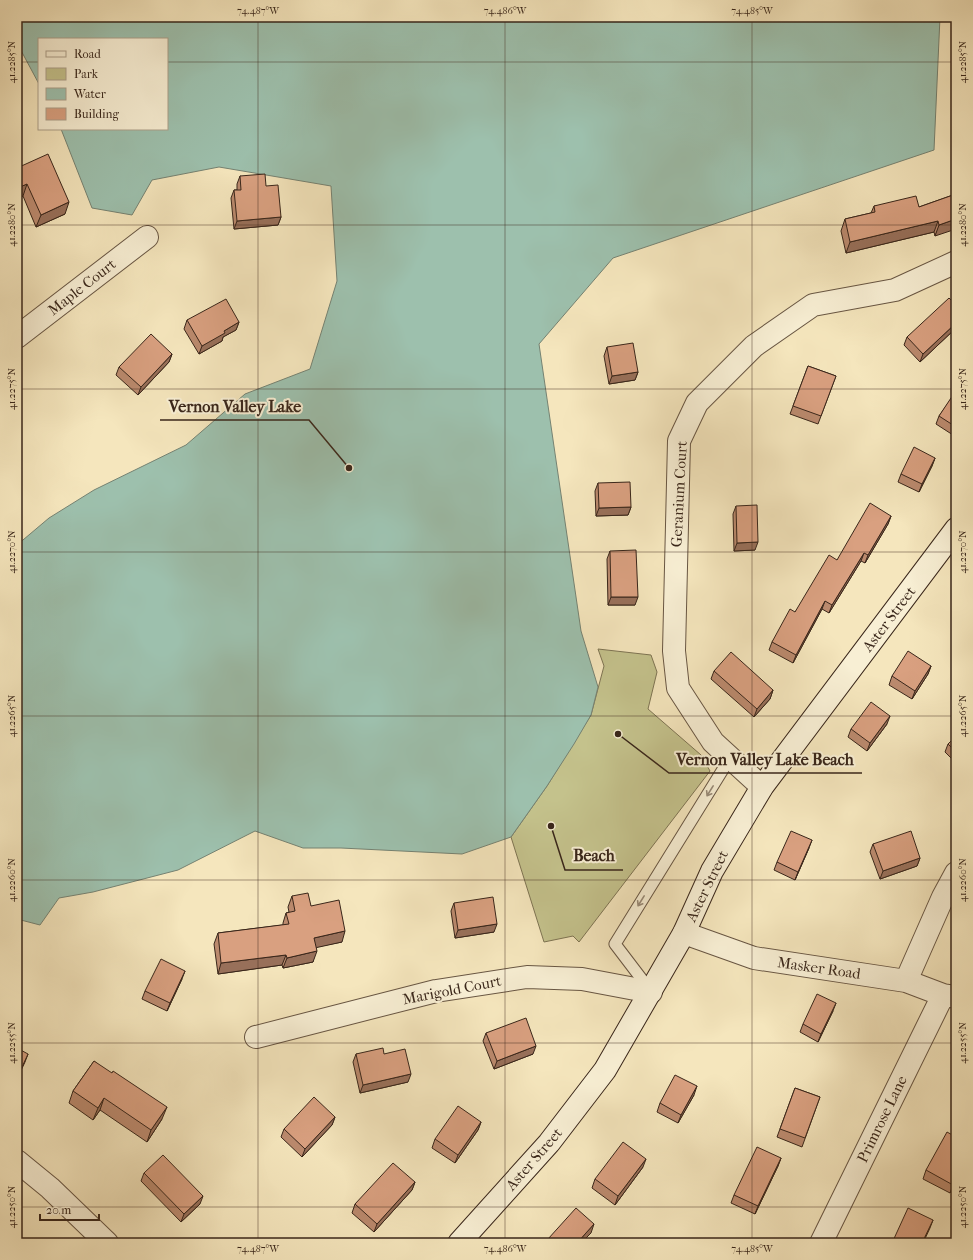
<svg xmlns="http://www.w3.org/2000/svg" width="973" height="1260" viewBox="0 0 973 1260" font-family="'IM FELL French Canon',serif">
  <style>
    .green { fill: #c4c28c; stroke: #7e7453 }
    .water { fill: #9dc0ad; stroke: #758272 }
    .lines { fill: none; stroke-linecap: round; stroke-linejoin: round }
    .lane-casing { stroke: #685643; stroke-width: 13 }
    .street-casing { stroke: #685643; stroke-width: 24 }
    .secondary-casing { stroke: #39261a; stroke-width: 24 }
    .lane { stroke: #f8efd4; stroke-width: 11 }
    .street { stroke: #f8efd4; stroke-width: 22 }
    .secondary { stroke: #f8efd4; stroke-width: 22 }
    .wall { fill: #bb8a6e; stroke: #39261a }
    .shaded-wall { fill: #98705a; stroke: #39261a }
    .building { fill: #d9a080; stroke: #39261a }
    .oneway { stroke: #988a77 }
    .ticks { fill: none; stroke: #39261a; stroke-width: 1; stroke-opacity: 0.45 }
    .labels { text-anchor: middle; stroke-width: 4; stroke-linejoin: round; paint-order: stroke }
    .street-label { font-size: 15px; fill: #39261a; stroke: #f8efd4 }
    .leader { fill: none; stroke: #39261a; stroke-width: 1.5 }
    .callout-dot { fill: #39261a; stroke: #f8efd4; stroke-width: 1.5 }
    .callout-label { font-size: 16px; text-anchor: middle; font-weight: bold; fill: #39261a; stroke: #f8efd4; stroke-width: 4; stroke-linejoin: round; paint-order: stroke }
    .neatline { fill: none; stroke: #39261a; stroke-width: 1.5 }
    .ticks-label { font-size: 10px; text-anchor: middle; fill: #39261a }
  </style>
  <rect width="100%" height="100%" fill="#f5e6bd"/>
  <filter id="stains"><feTurbulence type="fractalNoise" baseFrequency=".005" numOctaves="4"/><feColorMatrix values="0 0 0 0 .2 0 0 0 0 .09 0 0 0 0 .02 0 0 0 .5 -.17"/></filter>
  <radialGradient id="worn" r=".72"><stop offset=".6" stop-color="#630" stop-opacity="0"/><stop offset="1" stop-color="#630" stop-opacity=".3"/></radialGradient>
  <path class="green" d="M 598,649 L 651,655 L 657,672 L 648,709 L 701,755 L 710,771 L 579,942 L 573,936 L 544,942 L 511,837 L 547,786 L 591,715 L 604,666 Z"/>
  <path class="water" d="M 17,17 L 940,17 L 934,150 L 613,258 L 539,344 L 581,631 L 598,687 L 591,715 L 574,744 L 547,786 L 511,837 L 462,854 L 341,848 L 303,848 L 255,831 L 178,870 L 93,892 L 59,898 L 40,925 L 17,919 L 17,545 L 49,518 L 94,490 L 186,445 L 245,394 L 310,369 L 337,281 L 331,186 L 219,167 L 152,180 L 132,215 L 92,208 L 61,129 L 167,129 L 167,39 L 39,39 L 39,84 L 17,43 Z"/>
  <g class="lines">
    <g class="lane-casing">
      <path id="lane" d="M 650,990 L 615,944 L 730,758"/>
    </g>
    <g class="street-casing">
      <path id="street" d="M 17,337 L 147,237
        M 762,787 L 713,742 L 678,688 L 674,651 L 679,441 L 697,403 L 754,346 L 813,305 L 895,290 L 956,262
        M 684,933 L 754,958 L 906,981 L 943,995 L 956,997
        M 906,981 L 943,897 L 956,873
        M 256,1037 L 436,991 L 527,977 L 582,979 L 651,992
        M 17,1161 L 50,1188 L 107,1243
        M 821,1243 L 943,995"/>
    </g>
    <g class="secondary-casing">
      <path id="secondary" d="M 459,1243 L 549,1143 L 605,1070 L 684,933 L 712,871 L 762,787 L 956,529"/>
    </g>
    <use href="#lane" class="lane"/>
    <use href="#street" class="street"/>
    <use href="#secondary" class="secondary"/>
  </g>
  <path class="wall" d="M 17,168 L 65,214 L 36,227 L 23,196 L 17,198 Z
    M 240,176 L 266,186 L 281,217 L 278,225 L 234,229 L 231,198 L 234,190 L 237,190 L 237,184 Z
    M 953,195 L 935,236 L 934,232 L 846,253 L 841,231 L 845,219 L 871,213 L 874,206 L 919,207 Z
    M 956,305 L 956,328 L 920,362 L 904,345 L 907,337 Z
    M 187,320 L 239,322 L 236,330 L 223,337 L 222,341 L 199,354 L 184,329 Z
    M 607,347 L 638,372 L 635,380 L 609,384 L 604,356 Z
    M 172,354 L 169,362 L 138,395 L 116,375 L 119,367 Z
    M 808,366 L 836,376 L 818,424 L 790,414 Z
    M 956,392 L 956,430 L 953,435 L 936,424 L 939,416 Z
    M 935,458 L 932,466 L 919,492 L 898,482 L 901,474 Z
    M 598,483 L 631,507 L 628,515 L 596,516 L 595,491 Z
    M 736,506 L 755,550 L 734,551 L 733,514 Z
    M 891,516 L 888,524 L 865,563 L 861,561 L 829,613 L 822,609 L 793,663 L 769,650 L 772,642 L 795,612 L 837,560 Z
    M 610,551 L 635,605 L 608,605 L 607,559 Z
    M 931,666 L 928,674 L 912,699 L 889,685 L 892,676 Z
    M 714,671 L 773,690 L 770,699 L 754,717 L 711,679 Z
    M 887,724 L 867,751 L 848,737 L 851,729 Z
    M 956,736 L 956,763 L 945,752 L 948,744 Z
    M 873,844 L 920,858 L 917,866 L 880,879 L 870,852 Z
    M 809,848 L 795,880 L 774,870 L 777,862 Z
    M 292,896 L 311,906 L 342,942 L 316,947 L 313,962 L 283,968 L 282,965 L 218,974 L 214,944 L 218,933 L 283,925 L 283,923 L 286,913 L 289,912 L 288,907 Z
    M 454,903 L 494,932 L 455,938 L 451,911 Z
    M 182,979 L 167,1011 L 142,999 L 145,991 Z
    M 833,1011 L 818,1042 L 800,1032 L 803,1024 Z
    M 486,1033 L 533,1054 L 494,1069 L 483,1041 Z
    M 356,1054 L 384,1054 L 408,1082 L 360,1093 L 353,1062 Z
    M 94,1061 L 162,1119 L 147,1142 L 100,1110 L 93,1120 L 69,1103 L 73,1091 Z
    M 795,1088 L 820,1097 L 802,1147 L 777,1137 Z
    M 694,1095 L 678,1123 L 657,1112 L 660,1103 Z
    M 335,1117 L 332,1125 L 302,1157 L 281,1137 L 284,1129 Z
    M 481,1122 L 478,1130 L 455,1163 L 432,1148 L 435,1139 Z
    M 956,1137 L 956,1182 L 950,1193 L 923,1179 L 926,1170 Z
    M 781,1158 L 778,1166 L 755,1214 L 731,1203 L 734,1195 Z
    M 643,1167 L 615,1205 L 592,1188 L 595,1179 Z
    M 144,1173 L 200,1204 L 181,1222 L 141,1181 Z
    M 415,1182 L 412,1190 L 374,1232 L 352,1213 L 355,1204 Z
    M 591,1233 L 581,1243 L 547,1243 L 548,1239 Z"/>
  <path class="shaded-wall" d="M 27,184 L 23,196 L 17,198 L 17,195 L 20,187 Z
    M 69,202 L 65,214 L 36,227 L 41,215 Z
    M 281,217 L 278,225 L 234,229 L 237,221 Z
    M 956,219 L 956,229 L 935,236 L 939,225 Z
    M 938,221 L 934,232 L 846,253 L 850,242 Z
    M 239,322 L 236,330 L 223,337 L 222,341 L 199,354 L 202,346 L 224,331 Z
    M 956,323 L 956,328 L 920,362 L 923,354 Z
    M 172,354 L 169,362 L 138,395 L 141,387 Z
    M 638,372 L 635,380 L 609,384 L 612,376 Z
    M 956,427 L 956,430 L 953,435 Z
    M 935,458 L 932,466 L 919,492 L 922,484 Z
    M 631,507 L 628,515 L 596,516 L 599,508 Z
    M 891,516 L 888,524 L 865,563 L 868,555 Z
    M 758,542 L 755,550 L 734,551 L 737,543 Z
    M 864,553 L 861,561 L 829,613 L 832,605 Z
    M 611,597 L 638,597 L 635,605 L 608,605 Z
    M 825,601 L 822,609 L 793,663 L 796,655 Z
    M 931,666 L 928,674 L 912,699 L 915,691 Z
    M 773,690 L 770,699 L 754,717 L 757,709 Z
    M 890,716 L 887,724 L 867,751 L 870,743 Z
    M 812,840 L 809,848 L 795,880 L 798,872 Z
    M 920,858 L 917,866 L 880,879 L 883,871 Z
    M 497,924 L 494,932 L 455,938 L 458,930 Z
    M 345,931 L 342,942 L 310,949 L 314,938 Z
    M 317,951 L 313,962 L 283,968 L 287,958 Z
    M 286,955 L 282,965 L 218,974 L 221,963 Z
    M 185,971 L 182,979 L 167,1011 L 170,1003 Z
    M 836,1003 L 833,1011 L 818,1042 L 821,1034 Z
    M 536,1046 L 533,1054 L 494,1069 L 497,1061 Z
    M 28,1054 L 25,1062 L 17,1079 L 17,1078 Z
    M 411,1074 L 408,1082 L 360,1093 L 363,1085 Z
    M 697,1086 L 694,1095 L 678,1123 L 681,1115 Z
    M 104,1098 L 100,1110 L 93,1120 L 98,1108 Z
    M 167,1107 L 162,1119 L 147,1142 L 151,1130 Z
    M 335,1117 L 332,1125 L 302,1157 L 305,1149 Z
    M 481,1122 L 478,1130 L 455,1163 L 458,1155 Z
    M 781,1158 L 778,1166 L 755,1214 L 758,1206 Z
    M 646,1159 L 643,1167 L 615,1205 L 618,1196 Z
    M 956,1179 L 956,1182 L 950,1193 L 953,1185 Z
    M 415,1182 L 412,1190 L 374,1232 L 377,1224 Z
    M 203,1196 L 200,1204 L 181,1222 L 184,1214 Z
    M 933,1220 L 930,1228 L 923,1243 L 922,1243 Z
    M 594,1224 L 591,1233 L 581,1243 L 577,1243 Z"/>
  <path class="building" d="M 48,154 L 69,202 L 41,215 L 27,184 L 20,187 L 17,180 L 17,168 Z
    M 265,174 L 266,186 L 278,185 L 281,217 L 237,221 L 234,190 L 241,190 L 240,176 Z
    M 953,195 L 956,202 L 956,219 L 939,225 L 938,221 L 850,242 L 845,219 L 875,212 L 874,206 L 916,196 L 919,207 Z
    M 949,298 L 956,305 L 956,323 L 923,354 L 907,337 Z
    M 226,299 L 239,322 L 224,331 L 225,333 L 202,346 L 187,320 Z
    M 151,334 L 172,354 L 141,387 L 119,367 Z
    M 633,343 L 638,372 L 612,376 L 607,347 Z
    M 808,366 L 836,376 L 821,416 L 793,406 Z
    M 955,392 L 956,392 L 956,427 L 939,416 Z
    M 914,447 L 935,458 L 922,484 L 901,474 Z
    M 630,482 L 631,507 L 599,508 L 598,483 Z
    M 870,503 L 891,516 L 868,555 L 864,553 L 832,605 L 825,601 L 796,655 L 772,642 L 790,609 L 795,612 L 829,555 L 837,560 Z
    M 757,505 L 758,542 L 737,543 L 736,506 Z
    M 636,550 L 638,597 L 611,597 L 610,551 Z
    M 908,651 L 931,666 L 915,691 L 892,676 Z
    M 731,652 L 773,690 L 757,709 L 714,671 Z
    M 871,702 L 890,716 L 870,743 L 851,729 Z
    M 956,736 L 956,752 L 948,744 Z
    M 791,831 L 812,840 L 798,872 L 777,862 Z
    M 911,831 L 920,858 L 883,871 L 873,844 Z
    M 308,893 L 311,906 L 339,900 L 345,931 L 314,938 L 317,951 L 287,958 L 286,955 L 221,963 L 218,933 L 289,924 L 286,913 L 295,911 L 292,896 Z
    M 493,897 L 497,924 L 458,930 L 454,903 Z
    M 161,959 L 185,971 L 170,1003 L 145,991 Z
    M 817,994 L 836,1003 L 821,1034 L 803,1024 Z
    M 526,1018 L 536,1046 L 497,1061 L 486,1033 Z
    M 17,1048 L 28,1054 L 17,1078 Z
    M 383,1048 L 384,1054 L 405,1049 L 411,1074 L 363,1085 L 356,1054 Z
    M 94,1061 L 112,1073 L 113,1071 L 167,1107 L 151,1130 L 104,1098 L 98,1108 L 73,1091 Z
    M 675,1075 L 697,1086 L 681,1115 L 660,1103 Z
    M 795,1088 L 820,1097 L 805,1138 L 780,1129 Z
    M 314,1097 L 335,1117 L 305,1149 L 284,1129 Z
    M 458,1106 L 481,1122 L 458,1155 L 435,1139 Z
    M 947,1132 L 956,1137 L 956,1179 L 953,1185 L 926,1170 Z
    M 623,1142 L 646,1159 L 618,1196 L 595,1179 Z
    M 757,1147 L 781,1158 L 758,1206 L 734,1195 Z
    M 163,1155 L 203,1196 L 184,1214 L 144,1173 Z
    M 393,1163 L 415,1182 L 377,1224 L 355,1204 Z
    M 576,1208 L 594,1224 L 577,1243 L 553,1243 L 548,1239 Z
    M 908,1208 L 933,1220 L 922,1243 L 892,1243 Z
    M 719,1239 L 734,1243 L 718,1243 Z"/>
  <defs><path id="oneway-shaft" d="M-6 0H5M1.5-3L5.5 0L1.5 3" fill="none" stroke-width="1.6" stroke-linecap="round" stroke-linejoin="round"/></defs>
  <g class="oneway">
    <use href="#oneway-shaft" transform="translate(710 791) rotate(122)"/>
    <use href="#oneway-shaft" transform="translate(641 901) rotate(122)"/>
  </g>
  <path class="ticks" d="M 258,17 L 258,1243M 505,17 L 505,1243M 752,17 L 752,1243M 17,62 L 39,62M 167,62 L 956,62M 17,225 L 956,225M 17,389 L 956,389M 17,552 L 956,552M 17,716 L 956,716M 17,880 L 956,880M 17,1043 L 956,1043M 17,1207 L 956,1207"/>
  <g class="labels">
    <g class="street-label">
      <text transform="translate(82 287) rotate(-38)" y="5">Maple Court</text>
      <text transform="translate(679 494) rotate(-87)" y="5">Geranium Court</text>
      <text transform="translate(889 619) rotate(-53)" y="5">Aster Street</text>
      <text transform="translate(707 886) rotate(-64)" y="5">Aster Street</text>
      <text transform="translate(819 968) rotate(8)" y="5">Masker Road</text>
      <text transform="translate(452 990) rotate(-11)" y="5">Marigold Court</text>
      <text transform="translate(882 1119) rotate(-64)" y="5">Primrose Lane</text>
      <text transform="translate(534 1159) rotate(-49)" y="5">Aster Street</text>
    </g>
  </g>
  <path class="leader" d="M349 468L309 420H160M618 734L669 773H862M551 826L565 870H623"/>
  <g class="callout-dot">
    <circle cx="349" cy="468" r="4"/>
    <circle cx="618" cy="734" r="4"/>
    <circle cx="551" cy="826" r="4"/>
  </g>
  <g class="callout-label">
    <text x="235" y="412">Vernon Valley Lake</text>
    <text x="765" y="765">Vernon Valley Lake Beach</text>
    <text x="594" y="861">Beach</text>
  </g>
  <rect width="973" height="1260" fill="none" stroke="#f5e6bd" stroke-width="44"/>
  <rect x="38" y="38" width="130" height="92" fill="#f8efd4" stroke="#ac9f8a"/>
  <rect x="46" y="51" width="20" height="6" fill="#f8efd4" stroke="#ac9f8a"/>
  <text x="74" y="58" font-size="12" fill="#39261a">Road</text>
  <rect x="46" y="68" width="20" height="12" fill="#c4c28c" stroke="#ac9f8a"/>
  <text x="74" y="78" font-size="12" fill="#39261a">Park</text>
  <rect x="46" y="88" width="20" height="12" fill="#9dc0ad" stroke="#ac9f8a"/>
  <text x="74" y="98" font-size="12" fill="#39261a">Water</text>
  <rect x="46" y="108" width="20" height="12" fill="#d9a080" stroke="#ac9f8a"/>
  <text x="74" y="118" font-size="12" fill="#39261a">Building</text>
  <path d="M40 1214v6h59v-6" fill="none" stroke="#39261a" stroke-width="2"/>
  <text x="46" y="1214" font-size="12" fill="#39261a" stroke="#f8efd4" stroke-width="3" paint-order="stroke">20 m</text>
  <rect x="22" y="22" width="929" height="1216" class="neatline"/>
  <g class="ticks-label">
    <text x="258" y="14">74.487°W</text>
    <text x="505" y="14">74.486°W</text>
    <text x="752" y="14">74.485°W</text>
    <text transform="translate(11 62) rotate(-90)" y="4">41.2285°N</text>
    <text transform="translate(962 62) rotate(-90)" y="4">41.2285°N</text>
    <text transform="translate(11 225) rotate(-90)" y="4">41.2280°N</text>
    <text transform="translate(962 225) rotate(-90)" y="4">41.2280°N</text>
    <text transform="translate(11 389) rotate(-90)" y="4">41.2275°N</text>
    <text transform="translate(962 389) rotate(-90)" y="4">41.2275°N</text>
    <text transform="translate(11 552) rotate(-90)" y="4">41.2270°N</text>
    <text transform="translate(962 552) rotate(-90)" y="4">41.2270°N</text>
    <text transform="translate(11 716) rotate(-90)" y="4">41.2265°N</text>
    <text transform="translate(962 716) rotate(-90)" y="4">41.2265°N</text>
    <text transform="translate(11 880) rotate(-90)" y="4">41.2260°N</text>
    <text transform="translate(962 880) rotate(-90)" y="4">41.2260°N</text>
    <text transform="translate(11 1043) rotate(-90)" y="4">41.2255°N</text>
    <text transform="translate(962 1043) rotate(-90)" y="4">41.2255°N</text>
    <text transform="translate(11 1207) rotate(-90)" y="4">41.2250°N</text>
    <text transform="translate(962 1207) rotate(-90)" y="4">41.2250°N</text>
    <text x="258" y="1252">74.487°W</text>
    <text x="505" y="1252">74.486°W</text>
    <text x="752" y="1252">74.485°W</text>
  </g>
  <rect width="100%" height="100%" filter="url(#stains)"/>
  <rect width="100%" height="100%" fill="url(#worn)"/>
</svg>
